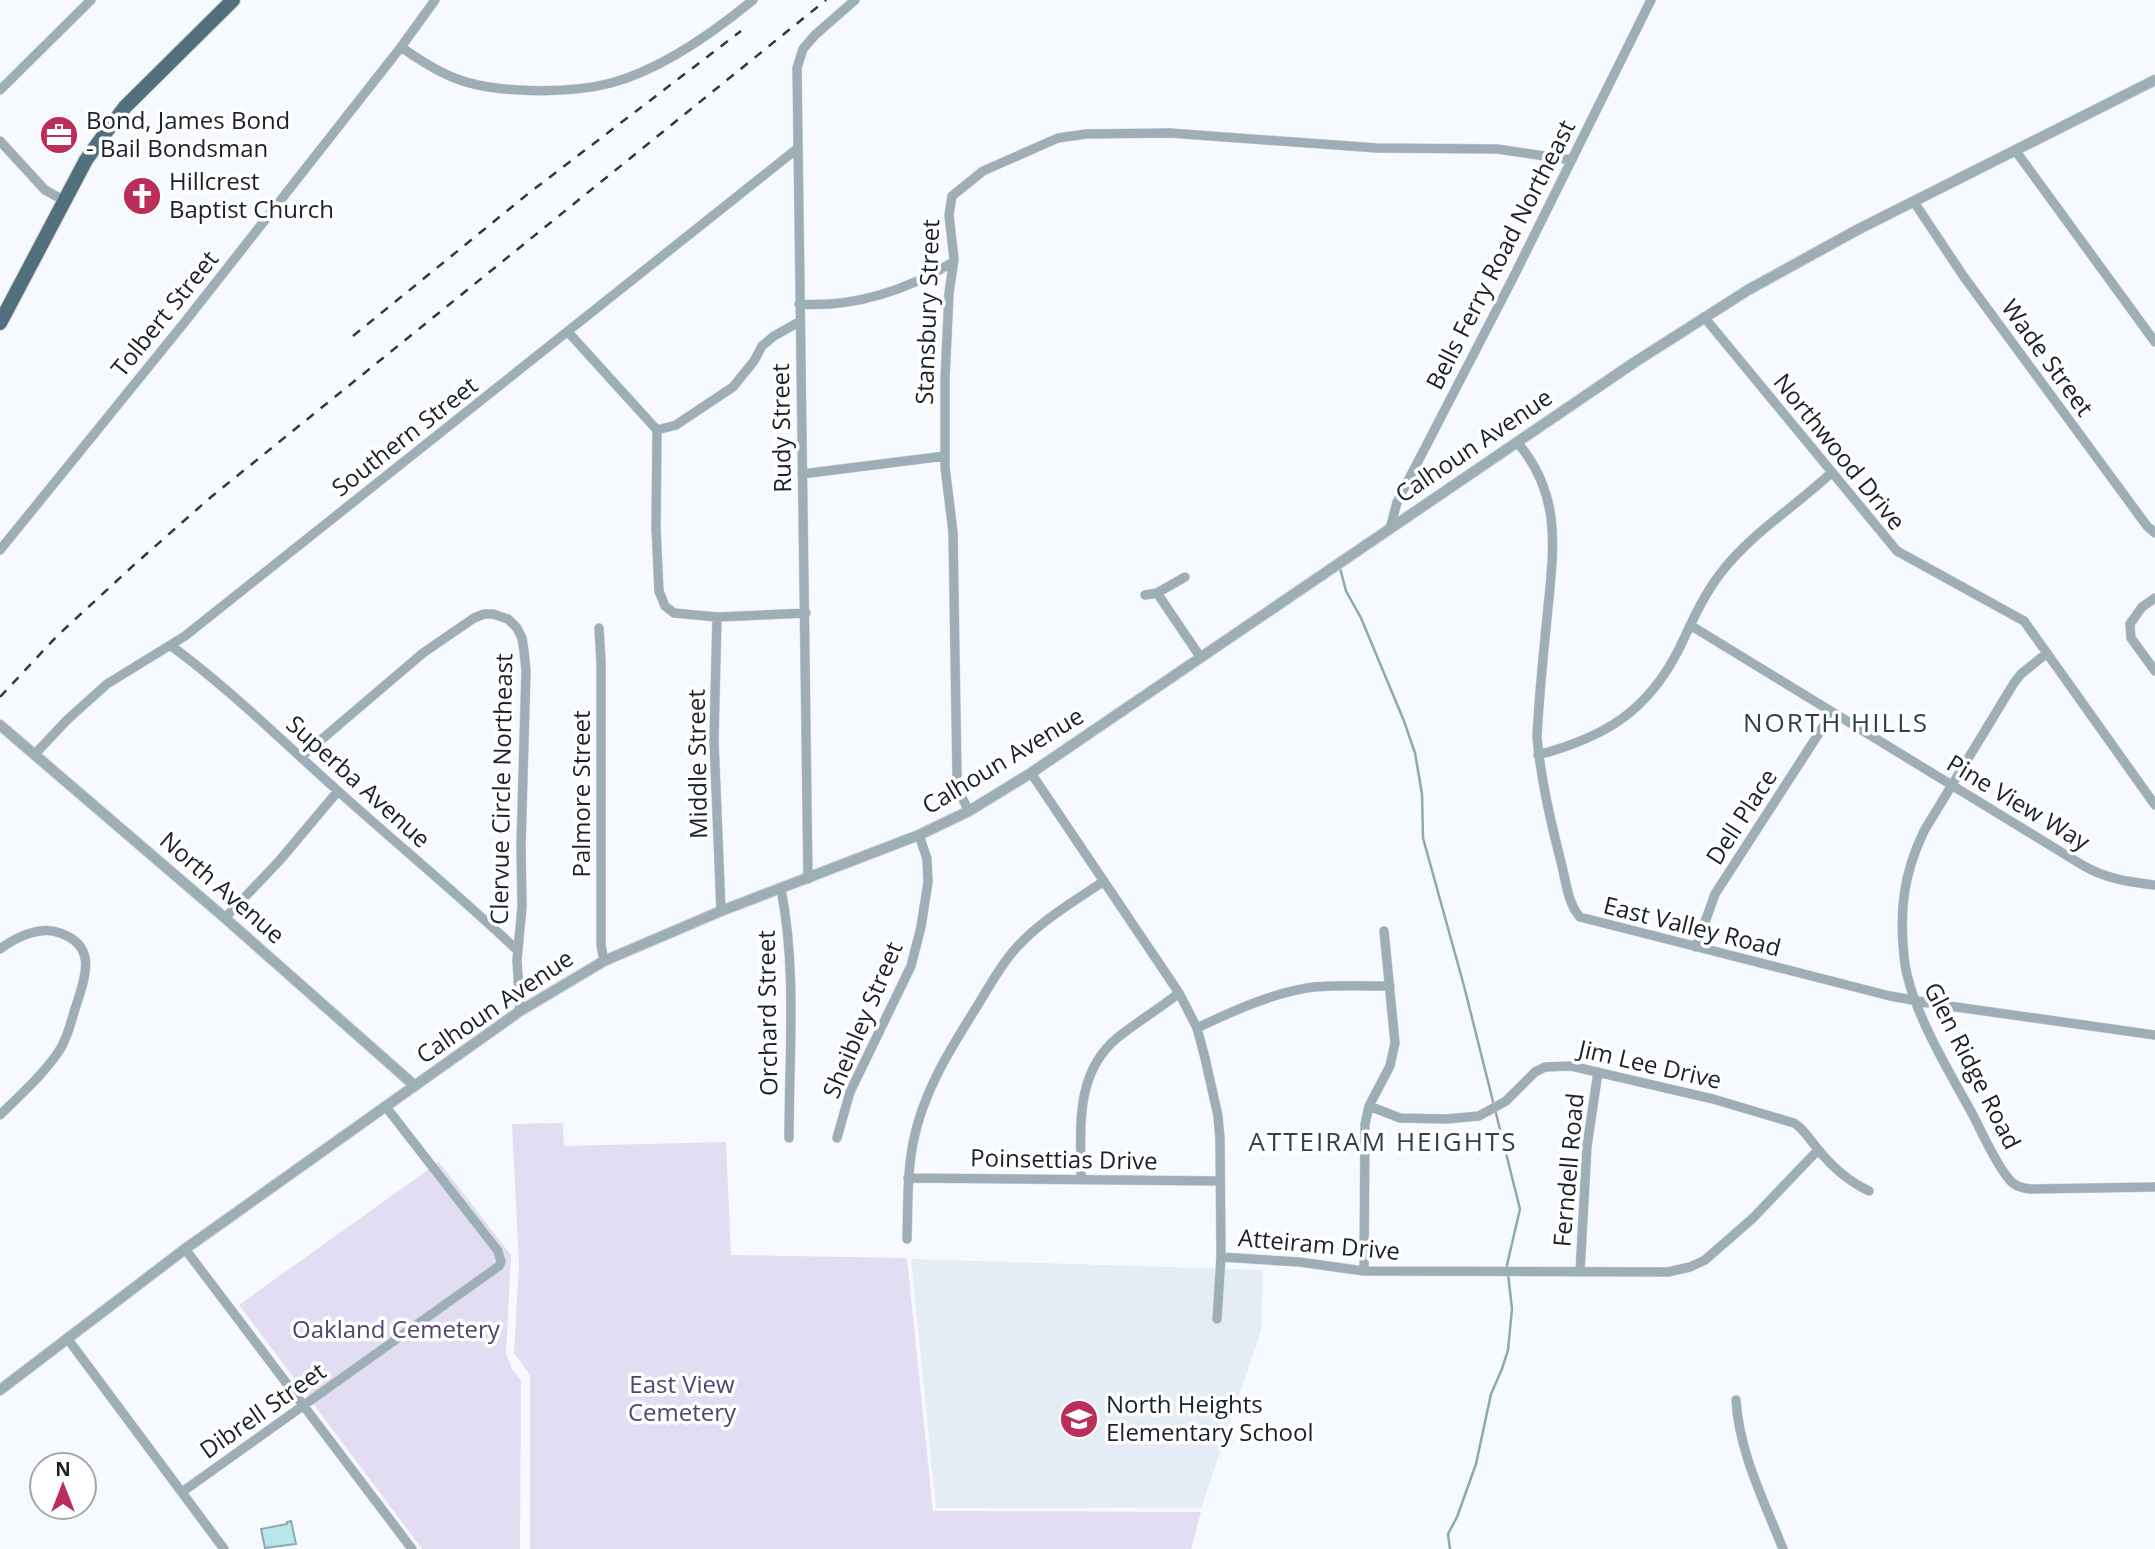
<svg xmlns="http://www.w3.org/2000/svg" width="2155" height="1549" viewBox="0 0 2155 1549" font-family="'Open Sans',sans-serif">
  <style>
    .built { fill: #e4ecf6 }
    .green { fill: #e3ddf4 }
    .water { fill: #b8e6ec; stroke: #89abb1; stroke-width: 2 }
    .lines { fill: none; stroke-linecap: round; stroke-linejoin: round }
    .stream { stroke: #89abb1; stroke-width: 2.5 }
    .minor-casing { stroke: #d3d6db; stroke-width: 10 }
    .tertiary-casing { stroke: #d3d6db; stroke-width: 12 }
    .primary-casing { stroke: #d3d6db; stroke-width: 16 }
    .minor { stroke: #9daeb6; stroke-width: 9 }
    .tertiary { stroke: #9daeb6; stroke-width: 10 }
    .primary { stroke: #526f7e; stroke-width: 14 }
    .rail { stroke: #33383f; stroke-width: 2.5; stroke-dasharray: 9 9; stroke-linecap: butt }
    .labels { text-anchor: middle; stroke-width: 7; stroke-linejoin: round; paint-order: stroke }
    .poi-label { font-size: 24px; fill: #1b2128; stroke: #fff; text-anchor: start }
    .street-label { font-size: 24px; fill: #1b2128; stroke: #fff }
    .park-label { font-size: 24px; fill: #524372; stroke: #fff }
    .neighbourhood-label { font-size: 26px; letter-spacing: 2px; fill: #323f4d; stroke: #fff }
  </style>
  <rect width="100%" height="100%" fill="#f6f9fd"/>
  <path class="built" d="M 911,1259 L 1263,1270 L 1261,1331 L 1201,1508 L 936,1508 Z"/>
  <path class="green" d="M 563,1123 L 564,1146 L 726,1142 L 731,1255 L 907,1258 L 933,1511 L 1201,1512 L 1191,1549 L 530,1549 L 530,1375 L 514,1353 L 519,1265 L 512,1124 Z
    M 439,1162 L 511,1255 L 506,1353 L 512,1369 L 521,1380 L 520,1549 L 422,1549 L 239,1305 Z"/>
  <path class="water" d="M 291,1521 L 296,1544 L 265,1548 L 261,1529 L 287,1524 L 287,1522 Z"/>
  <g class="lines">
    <path class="stream" d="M 1340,568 L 1346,591 L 1361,618 L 1404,721 L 1415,753 L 1422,794 L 1423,838 L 1464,986 L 1520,1209 L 1507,1265 L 1512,1309 L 1508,1350 L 1502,1369 L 1491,1394 L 1476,1464 L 1457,1517 L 1448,1534 L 1450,1549"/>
    <g class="minor-casing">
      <path id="minor" d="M 401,47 C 418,59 433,69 452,77 C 492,94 569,94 611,83 C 660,70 714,32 753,0
        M 0,90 L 91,0
        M 0,141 L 45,190 L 65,201
        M 2015,150 L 2155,342
        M 1914,202 L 1964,277 L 2147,526 L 2155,533
        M 799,304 C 853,308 908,290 953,262
        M 1704,317 L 1897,551 L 2024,621 L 2155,805
        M 568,332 L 657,430 L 656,528 L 659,591 L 665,606 L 674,613 L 717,617 L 806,613
        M 657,430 L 676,425 L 733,387 L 754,361 L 762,346 L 774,336 L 799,322
        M 1517,442 C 1564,497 1553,553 1547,618 C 1543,657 1539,697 1537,737 C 1541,781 1551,823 1562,866 C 1566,882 1568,904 1580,917 L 1890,996 L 1935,1004 L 2155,1035
        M 802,474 L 945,456
        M 1390,529 L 1397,502 L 1513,278 L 1651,0
        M 0,550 L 184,323 L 401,47 L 435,0
        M 1157,593 L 1201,658
        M 1145,595 L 1157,593 L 1185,577
        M 2155,598 L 2142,607 L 2130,624 L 2131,638 L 2155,671
        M 717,617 L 714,740 L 721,911
        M 1690,625 L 2084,866 C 2107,879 2129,882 2155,885
        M 599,628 L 601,662 L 601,945 L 604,961
        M 170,645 C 230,689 283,742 338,791 C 398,845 459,895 517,950
        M 2047,653 L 2021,674 L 2014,683 L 1924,831 C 1904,873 1899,909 1904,956 C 1908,1005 1950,1073 1974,1117 C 1984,1137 1994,1160 2008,1178 C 2014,1186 2021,1188 2031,1189 L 2155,1187
        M 35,754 L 67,720 L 107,684 L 185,636 L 798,148
        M 1538,755 C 1605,737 1647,712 1679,649 C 1691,624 1703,596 1720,574 C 1750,534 1795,507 1831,473
        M 301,757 L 423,653 L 474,618 L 484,614 L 493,614 L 508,619 L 517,628 L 522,638 L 524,651 L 526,671 L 521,846 L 522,907 L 517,960 L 520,1011
        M 1031,773 L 1179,993 L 1197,1028 L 1205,1058 L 1218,1116 L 1220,1139 L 1221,1257 L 1217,1319
        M 969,811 L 959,792 L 957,777 L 953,532 L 945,467 L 945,380 L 949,293 L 954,259 L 949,215 L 952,196 L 983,171 L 1058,138 L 1086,134 L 1170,133 L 1377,148 L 1497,149 L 1572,160
        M 808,879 L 797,68 L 803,49 L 815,35 L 855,0
        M 781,889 C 797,970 789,1056 789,1138
        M 225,918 L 280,860 L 338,791
        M 1696,947 L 1715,894 L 1832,713
        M 0,949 C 16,937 41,925 60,933 C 98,946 85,977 76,1006 C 71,1021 68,1038 59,1051 C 43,1075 20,1095 0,1115
        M 1197,1028 C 1233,1011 1274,992 1314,987 C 1339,985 1365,986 1390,986
        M 1369,1106 L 1400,1118 L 1446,1119 L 1479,1116 L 1506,1101 L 1535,1072 L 1545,1067 L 1571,1066 L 1713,1099 L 1794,1123 C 1804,1129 1809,1139 1817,1148 C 1831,1166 1848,1181 1869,1191
        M 837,1138 L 850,1092 L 911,966 L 921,927 L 928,882 L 927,859 L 919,835
        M 908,1178 L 1219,1181
        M 1081,1180 C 1081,1129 1074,1074 1117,1038 C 1137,1022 1159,1009 1179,993
        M 907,1239 C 908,1207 907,1174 913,1143 C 923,1092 949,1051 976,1008 C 987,990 998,970 1011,954 C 1036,923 1072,903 1104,881
        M 185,1249 L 412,1549
        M 1221,1257 L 1299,1262 L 1364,1271 L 1668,1272 L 1690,1267 L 1705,1260 L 1753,1218 L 1818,1150
        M 1364,1271 L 1365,1124 L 1369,1106 L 1390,1066 L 1395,1043 L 1384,931
        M 1580,1272 L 1587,1146 L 1598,1072
        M 67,1338 L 224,1549
        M 1736,1400 C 1739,1452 1764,1501 1783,1549
        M 182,1492 L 499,1266 L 501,1262 L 498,1251 L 386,1107"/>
    </g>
    <g class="tertiary-casing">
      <path id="tertiary" d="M 0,725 L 225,918 L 415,1086
        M 0,1390 L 185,1249 L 520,1011 L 604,961 L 721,911 L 919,835 L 969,811 L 1031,773 L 1635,362 L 1748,290 L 1857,230 L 2155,80"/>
    </g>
    <g class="primary-casing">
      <path id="primary" d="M 0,323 L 86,160 L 106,132 L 125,107 L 233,0"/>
    </g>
    <use href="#minor" class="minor"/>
    <use href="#tertiary" class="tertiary"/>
    <use href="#primary" class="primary"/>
    <path class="rail" d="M 353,336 L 529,193 L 741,31
      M 0,697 L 57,636 L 135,564 L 211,497 L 826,0"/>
  </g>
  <defs>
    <g id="office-disc" transform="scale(2.0125)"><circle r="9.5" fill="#bc2e5a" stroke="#fff"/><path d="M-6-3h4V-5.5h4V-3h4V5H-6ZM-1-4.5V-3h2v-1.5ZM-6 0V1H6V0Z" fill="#fff"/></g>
    <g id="church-disc" transform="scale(2.0125)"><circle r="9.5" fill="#bc2e5a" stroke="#fff"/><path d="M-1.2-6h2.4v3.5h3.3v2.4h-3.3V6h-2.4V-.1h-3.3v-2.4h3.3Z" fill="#fff"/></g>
    <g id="school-disc" transform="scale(2.0125)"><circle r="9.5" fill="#bc2e5a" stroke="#fff"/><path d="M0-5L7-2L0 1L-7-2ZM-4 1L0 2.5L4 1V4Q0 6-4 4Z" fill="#fff"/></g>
  </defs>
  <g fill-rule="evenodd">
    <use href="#office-disc" x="59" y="135"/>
    <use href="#church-disc" x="142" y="196"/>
    <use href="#school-disc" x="1079" y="1419"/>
  </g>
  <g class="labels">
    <g class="poi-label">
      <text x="86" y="129">Bond, James Bond<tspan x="86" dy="28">- Bail Bondsman</tspan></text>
      <text x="169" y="190">Hillcrest<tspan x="169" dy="28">Baptist Church</tspan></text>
      <text x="1106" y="1413">North Heights<tspan x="1106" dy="28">Elementary School</tspan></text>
    </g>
    <g class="street-label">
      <text transform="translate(1501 255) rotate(-63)" y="8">Bells Ferry Road Northeast</text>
      <text transform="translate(928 312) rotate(-88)" y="8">Stansbury Street</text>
      <text transform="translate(165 314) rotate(-51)" y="8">Tolbert Street</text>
      <text transform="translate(2047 358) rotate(54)" y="8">Wade Street</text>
      <text transform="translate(782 428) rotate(-91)" y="8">Rudy Street</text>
      <text transform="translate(405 437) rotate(-38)" y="8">Southern Street</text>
      <text transform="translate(1474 446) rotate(-34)" y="8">Calhoun Avenue</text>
      <text transform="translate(1839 452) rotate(51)" y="8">Northwood Drive</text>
      <text transform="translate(1003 761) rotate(-31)" y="8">Calhoun Avenue</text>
      <text transform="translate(698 764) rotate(-91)" y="8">Middle Street</text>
      <text transform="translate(358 782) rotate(42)" y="8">Superba Avenue</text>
      <text transform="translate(502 789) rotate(-89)" y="8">Clervue Circle Northeast</text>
      <text transform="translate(582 794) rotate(-90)" y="8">Palmore Street</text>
      <text transform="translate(2018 803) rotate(31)" y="8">Pine View Way</text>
      <text transform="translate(1742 817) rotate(-57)" y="8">Dell Place</text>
      <text transform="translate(222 888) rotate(41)" y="8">North Avenue</text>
      <text transform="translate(1692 927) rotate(14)" y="8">East Valley Road</text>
      <text transform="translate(495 1007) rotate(-34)" y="8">Calhoun Avenue</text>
      <text transform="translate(768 1013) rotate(-91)" y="8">Orchard Street</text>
      <text transform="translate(863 1020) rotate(-67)" y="8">Sheibley Street</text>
      <text transform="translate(1650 1065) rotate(13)" y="8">Jim Lee Drive</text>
      <text transform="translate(1972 1066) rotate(63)" y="8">Glen Ridge Road</text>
      <text transform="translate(1064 1160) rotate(1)" y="8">Poinsettias Drive</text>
      <text transform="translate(1569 1170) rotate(-85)" y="8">Ferndell Road</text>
      <text transform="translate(1319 1245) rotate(5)" y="8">Atteiram Drive</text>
      <text transform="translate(263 1411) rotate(-35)" y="8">Dibrell Street</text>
    </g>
    <g class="park-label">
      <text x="396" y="1338">Oakland Cemetery</text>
      <text x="682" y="1393">East View<tspan x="682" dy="28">Cemetery</tspan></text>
    </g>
    <g class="neighbourhood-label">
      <text x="1836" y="732">NORTH HILLS</text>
      <text x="1383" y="1151">ATTEIRAM HEIGHTS</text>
    </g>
  </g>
  <g transform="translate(63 1486)"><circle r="33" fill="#ffffff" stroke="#a4a6a9" stroke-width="2"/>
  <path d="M0-5L12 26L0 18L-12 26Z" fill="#bc2e5a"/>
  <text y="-10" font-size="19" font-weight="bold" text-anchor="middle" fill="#1b2128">N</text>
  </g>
</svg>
